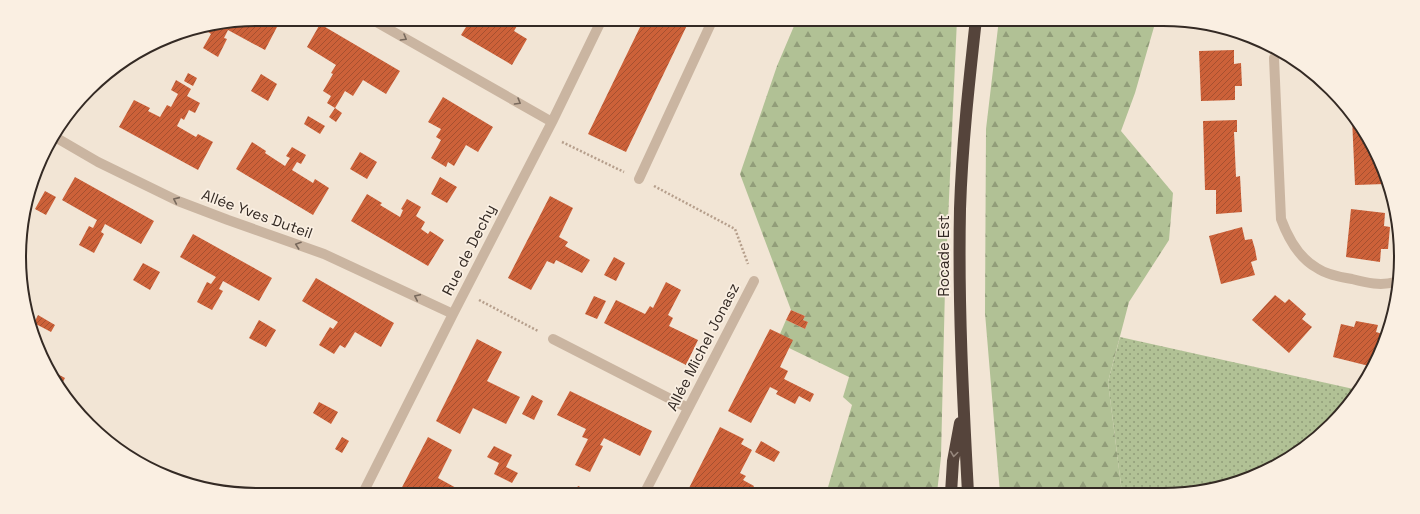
<svg xmlns="http://www.w3.org/2000/svg" width="1420" height="514" viewBox="0 0 1420 514" font-family="'Space Grotesk',sans-serif">
  <style>
    .grass { fill: url(#grass-dots) }
    .forest { fill: url(#forest-firs) }
    .building { fill: url(#building-hatch) }
    .lines { fill: none; stroke-linecap: round; stroke-linejoin: round }
    .path { stroke: #b69f8c; stroke-width: 2.5; stroke-dasharray: 2 2; stroke-linecap: butt }
    .minor { stroke: #cab5a1; stroke-width: 10 }
    .highway { stroke: #55443b; stroke-width: 12 }
    .oneway { stroke: #78695c }
    .oneway2 { stroke: #97887e }
    .labels { text-anchor: middle; stroke-width: 3.5; stroke-linejoin: round; paint-order: stroke }
    .street-label { font-size: 15px; fill: #342a24; stroke: #faefe2 }
    .rim { fill: none; stroke: #342a24; stroke-width: 2 }
  </style>
  <defs>
    <pattern id="grass-dots" width="8" height="8" patternUnits="userSpaceOnUse"><rect width="8" height="8" fill="#b1c195"/><path d="M2 2h.1M6 6h.1" fill="none" stroke="#919d79" stroke-width="1.8" stroke-linecap="round"/></pattern>
    <pattern id="forest-firs" width="22" height="20" patternUnits="userSpaceOnUse"><rect width="22" height="20" fill="#b1c195"/><path d="M5 1l3.5 6h-7zM16 11l3.5 6h-7z" fill="#919d79"/></pattern>
    <pattern id="building-hatch" width="6" height="6" patternUnits="userSpaceOnUse"><rect width="6" height="6" fill="#cc6139"/><path d="M-1 1l2-2M0 6l6-6M5 7l2-2" fill="none" stroke="#a65030"/></pattern>
  </defs>
  <rect width="100%" height="100%" fill="#f2e5d5"/>
  <path class="grass" d="M 1120,337 L 1358,390 L 1320,436 L 1268,471 L 1194,493 L 1122,493 L 1108,382 Z"/>
  <path class="forest" d="M 797,19 L 957,19 L 945,288 L 941,457 L 937,493 L 826,494 L 852,405 L 843,397 L 849,377 L 789,348 L 780,334 L 786,320 L 805,329 L 808,322 L 803,320 L 805,316 L 791,310 L 740,174 L 777,66 Z
    M 999,19 L 1128,19 L 1154,27 L 1135,93 L 1121,131 L 1173,193 L 1169,240 L 1129,302 L 1108,382 L 1122,493 L 1000,493 L 985,313 L 986,129 Z"/>
  <path class="building" d="M 257,19 L 266,19 L 278,25 L 265,50 L 228,30 L 224,38 L 227,39 L 218,57 L 203,48 L 211,34 L 207,31 L 208,29 Z
    M 471,19 L 521,19 L 514,31 L 527,39 L 512,65 L 461,35 Z
    M 644,19 L 690,19 L 626,152 L 588,134 Z
    M 320,24 L 400,71 L 386,94 L 363,80 L 353,96 L 345,91 L 335,108 L 327,103 L 331,96 L 323,91 L 333,74 L 331,73 L 336,65 L 307,47 Z
    M 1234,50 L 1234,64 L 1241,63 L 1242,86 L 1235,86 L 1235,100 L 1201,101 L 1199,51 Z
    M 188,73 L 197,78 L 193,86 L 184,81 Z
    M 261,74 L 277,84 L 268,101 L 251,91 Z
    M 176,80 L 191,89 L 187,96 L 200,103 L 195,113 L 189,110 L 184,120 L 181,118 L 177,126 L 196,137 L 198,134 L 213,142 L 198,170 L 119,127 L 134,100 L 150,108 L 148,111 L 160,117 L 167,105 L 171,107 L 178,94 L 171,90 Z
    M 443,97 L 493,127 L 478,152 L 466,145 L 454,166 L 448,162 L 446,167 L 431,158 L 441,140 L 436,137 L 441,129 L 428,122 Z
    M 335,108 L 342,113 L 336,122 L 329,117 Z
    M 308,116 L 325,126 L 320,134 L 304,124 Z
    M 1352,118 L 1369,138 L 1385,184 L 1355,185 Z
    M 1237,120 L 1237,132 L 1234,132 L 1236,177 L 1240,176 L 1242,212 L 1216,214 L 1216,190 L 1205,190 L 1203,121 Z
    M 252,142 L 266,151 L 265,153 L 285,166 L 290,158 L 286,156 L 292,147 L 306,155 L 301,164 L 297,162 L 292,170 L 313,183 L 315,179 L 329,188 L 313,215 L 236,169 Z
    M 360,152 L 377,162 L 367,179 L 350,169 Z
    M 75,177 L 154,221 L 141,244 L 105,224 L 101,232 L 104,234 L 94,253 L 79,245 L 89,226 L 93,228 L 97,220 L 62,200 Z
    M 440,177 L 457,187 L 447,203 L 431,194 Z
    M 45,191 L 56,197 L 46,215 L 35,209 Z
    M 367,194 L 382,203 L 380,205 L 400,217 L 403,210 L 401,209 L 407,199 L 421,207 L 416,216 L 425,222 L 421,229 L 428,234 L 430,231 L 444,240 L 428,266 L 351,221 Z
    M 550,196 L 573,208 L 559,237 L 568,242 L 565,246 L 590,260 L 582,273 L 556,260 L 554,264 L 547,261 L 531,290 L 508,278 Z
    M 1351,209 L 1385,213 L 1384,226 L 1390,227 L 1388,249 L 1381,249 L 1380,262 L 1346,257 Z
    M 1242,227 L 1245,240 L 1252,239 L 1255,249 L 1257,260 L 1251,262 L 1255,275 L 1221,284 L 1209,236 Z
    M 193,234 L 272,278 L 259,301 L 223,281 L 219,289 L 223,291 L 212,310 L 197,302 L 207,282 L 211,284 L 216,277 L 180,257 Z
    M 614,257 L 625,263 L 616,281 L 604,275 Z
    M 143,263 L 160,272 L 150,290 L 133,280 Z
    M 316,278 L 394,323 L 381,347 L 355,332 L 345,348 L 340,345 L 334,354 L 319,345 L 330,327 L 333,329 L 338,322 L 302,301 Z
    M 666,282 L 681,290 L 668,315 L 673,318 L 669,326 L 698,340 L 686,365 L 604,323 L 616,300 L 645,314 L 650,306 L 653,308 Z
    M 1275,295 L 1285,303 L 1289,299 L 1306,314 L 1302,319 L 1312,327 L 1289,353 L 1252,320 Z
    M 594,296 L 606,301 L 597,319 L 585,314 Z
    M 791,310 L 805,316 L 803,320 L 808,322 L 805,329 L 786,320 Z
    M 38,315 L 55,325 L 51,332 L 34,323 Z
    M 259,320 L 276,330 L 266,347 L 249,338 Z
    M 1356,321 L 1378,325 L 1376,332 L 1386,335 L 1373,367 L 1333,357 L 1341,324 L 1354,327 Z
    M 770,329 L 793,340 L 780,367 L 788,371 L 784,379 L 814,394 L 810,402 L 799,396 L 795,404 L 776,394 L 778,391 L 770,387 L 751,423 L 728,411 Z
    M 477,339 L 502,352 L 487,381 L 520,397 L 506,424 L 473,408 L 460,434 L 436,421 Z
    M 50,370 L 65,378 L 59,389 Z
    M 570,391 L 652,431 L 640,456 L 604,438 L 600,445 L 603,446 L 590,472 L 575,465 L 588,439 L 582,437 L 586,429 L 557,415 Z
    M 532,395 L 543,401 L 534,420 L 522,414 Z
    M 319,402 L 338,412 L 331,424 L 313,413 Z
    M 720,427 L 744,439 L 741,444 L 752,450 L 740,473 L 746,476 L 743,480 L 754,486 L 750,494 L 686,494 Z
    M 342,437 L 349,441 L 342,453 L 335,449 Z
    M 428,437 L 452,450 L 438,478 L 469,495 L 398,495 Z
    M 761,441 L 780,452 L 774,462 L 755,452 Z
    M 494,446 L 512,455 L 506,467 L 518,473 L 512,483 L 494,474 L 499,463 L 487,457 Z
    M 578,486 L 596,494 L 574,494 Z"/>
  <g class="lines">
    <path class="path" d="M 562,142 L 624,172
      M 654,186 L 735,229 L 748,264
      M 479,300 L 538,331"/>
    <path class="minor" d="M 371,19 L 552,122
      M 1274,58 L 1281,219 C 1288,238 1299,258 1317,268 C 1327,275 1341,277 1352,279 C 1367,283 1381,286 1395,282
      M 55,137 L 98,162 L 178,201 L 228,220 L 324,254 L 453,314
      M 639,179 L 713,19
      M 553,339 L 688,408
      M 644,494 L 754,281
      M 362,495 L 453,314 L 552,122 L 602,19"/>
    <path class="highway" d="M 951,493 L 953,461 L 960,423
      M 968,493 C 963,399 958,304 960,209 C 962,146 969,82 976,19"/>
  </g>
  <defs><path id="oneway-chevron" d="M-2-3.5L2.5 0L-2 3.5" fill="none" stroke-width="1.6" stroke-linecap="round" stroke-linejoin="round"/></defs>
  <g class="oneway">
    <use href="#oneway-chevron" transform="translate(404 38) rotate(30)"/>
    <use href="#oneway-chevron" transform="translate(518 102) rotate(30)"/>
    <use href="#oneway-chevron" transform="translate(176 200) rotate(-156)"/>
    <use href="#oneway-chevron" transform="translate(298 245) rotate(-161)"/>
    <use href="#oneway-chevron" transform="translate(417 297) rotate(-155)"/>
  </g>
  <use class="oneway2" href="#oneway-chevron" transform="translate(954 454) rotate(98)"/>
  <g class="labels">
    <g class="street-label">
      <text transform="translate(257 214) rotate(20)" y="5">Allée Yves Duteil</text>
      <text transform="translate(469 250) rotate(-63)" y="5">Rue de Dechy</text>
      <text transform="translate(944 256) rotate(-90)" y="5">Rocade Est</text>
      <text transform="translate(703 347) rotate(-63)" y="5">Allée Michel Jonasz</text>
    </g>
  </g>
  <path d="M0 0H1420V514H0ZM257 26H1163A231 231 0 0 1 1394 257V257A231 231 0 0 1 1163 488H257A231 231 0 0 1 26 257V257A231 231 0 0 1 257 26Z" fill="#faefe2" fill-rule="evenodd"/>
  <path class="rim" d="M257 26H1163A231 231 0 0 1 1394 257V257A231 231 0 0 1 1163 488H257A231 231 0 0 1 26 257V257A231 231 0 0 1 257 26Z"/>
</svg>
